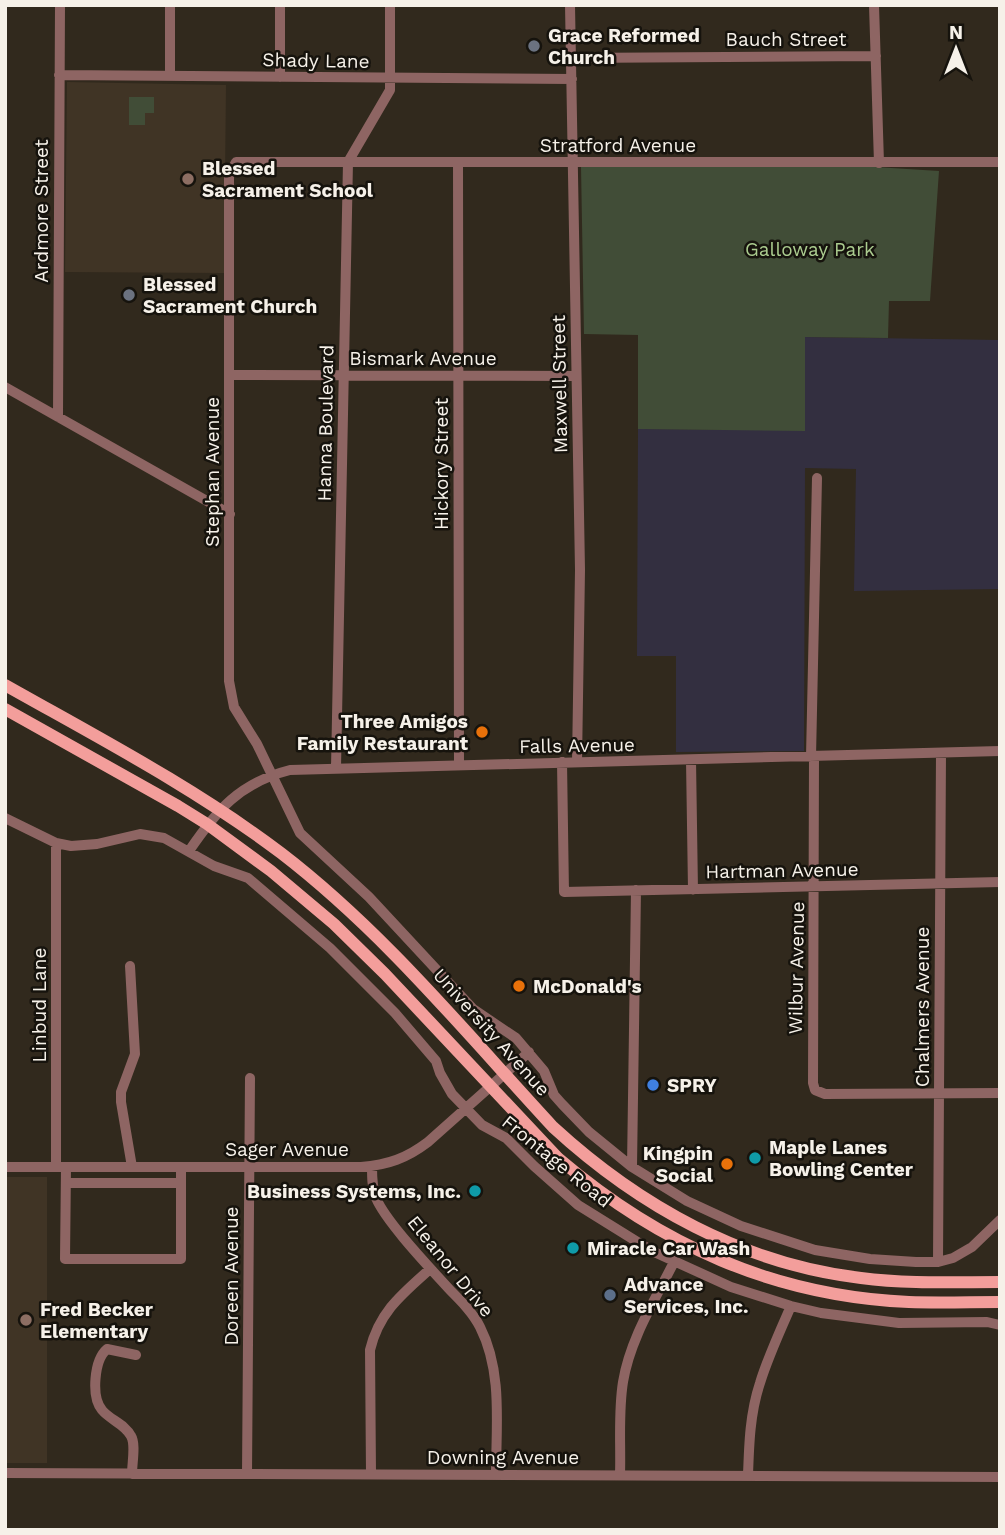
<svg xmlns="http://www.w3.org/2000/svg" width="1005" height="1535" viewBox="0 0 1005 1535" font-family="'Work Sans',sans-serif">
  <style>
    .industrial { fill: #332f40 }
    .education { fill: #403425 }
    .green { fill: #414d37 }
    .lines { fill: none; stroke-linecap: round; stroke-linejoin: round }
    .minor { stroke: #8e6563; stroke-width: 10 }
    .major { stroke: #f39e9b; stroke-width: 12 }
    .worship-dot { fill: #6b7280; stroke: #16130d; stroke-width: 2.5 }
    .education-dot { fill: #8d6e63; stroke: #16130d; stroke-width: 2.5 }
    .food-dot { fill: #e8710a; stroke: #16130d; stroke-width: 2.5 }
    .shop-dot { fill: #3f7fe0; stroke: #16130d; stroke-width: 2.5 }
    .culture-dot { fill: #0f9aa8; stroke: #16130d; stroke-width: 2.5 }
    .service-dot { fill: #5c6f8a; stroke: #16130d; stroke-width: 2.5 }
    .labels { text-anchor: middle; stroke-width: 5; stroke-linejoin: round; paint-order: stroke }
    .poi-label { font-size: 19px; font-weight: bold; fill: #f6f1e9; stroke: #16130d; text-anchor: start }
    .street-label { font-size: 19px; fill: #f6f1e9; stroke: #16130d }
    .park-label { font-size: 19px; fill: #abcc8f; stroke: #16130d }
  </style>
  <rect width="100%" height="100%" fill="#31291d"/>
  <path class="industrial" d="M 805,337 L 1000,340 L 1000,589 L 854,591 L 856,469 L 805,468 L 804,751 L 676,752 L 676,656 L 637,656 L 638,429 L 805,430 Z"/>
  <path class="education" d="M 67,82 L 226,85 L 224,273 L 65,272 Z
    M 5,1177 L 47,1177 L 47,1463 L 5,1463 Z"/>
  <path class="green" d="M 129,97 L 154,97 L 154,113 L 145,113 L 145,125 L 129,125 Z
    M 812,163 L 939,171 L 930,301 L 889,301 L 888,338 L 805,337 L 805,431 L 638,429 L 638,335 L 584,334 L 581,167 Z"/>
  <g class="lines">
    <path class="minor" d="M 170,5 L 170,76
      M 280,5 L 280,77
      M 570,5 L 580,570 L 577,762
      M 874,5 L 879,163
      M 571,58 L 876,56
      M 59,75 L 572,79
      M 1000,162 L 236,162 L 229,175 L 229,681 L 234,707 L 257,744 L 300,833 L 369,897 L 473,1009 L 516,1038 L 544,1071 L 554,1095 L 562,1104 L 589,1132 L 632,1167 L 687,1201 L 741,1226 L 815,1250 L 870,1259 L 916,1262 L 938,1262 L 953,1258 L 972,1247 L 1000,1220
      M 458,163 L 459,765
      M 229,375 L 576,376
      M 5,387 L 230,514
      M 58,417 L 60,5
      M 811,757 L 817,478
      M 814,757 L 813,1083 L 815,1090 L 825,1094 L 1000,1093
      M 691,760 L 693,890
      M 562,762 L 564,892 L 1000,882
      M 336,768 L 348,162 L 390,90 L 390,5
      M 5,818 L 56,843 L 71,846 L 97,844 L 140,834 L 164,838 L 214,866 L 248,878 L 330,948 L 395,1013 L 436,1061 L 440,1073 L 452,1094 L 482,1125 L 506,1138 L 534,1166 L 578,1205 L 652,1251 L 731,1287 L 791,1306 L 821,1313 L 899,1323 L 987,1322 L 1000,1325
      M 189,851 C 217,810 239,783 290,770 L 1000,751
      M 130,966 L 135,1054 L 121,1092 L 121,1102 L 132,1167
      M 372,1166 C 372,1177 372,1188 376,1198 C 386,1222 431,1269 450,1290 C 461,1301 473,1313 480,1327 C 503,1372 496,1426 496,1475
      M 5,1167 L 361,1167 C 388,1165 407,1158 428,1142 L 529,1052
      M 56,1167 L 56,843
      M 66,1167 L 65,1259 L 181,1259 L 181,1167
      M 632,1167 L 636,890
      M 66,1183 L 181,1183
      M 938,1262 L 941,753
      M 5,1473 L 1000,1477
      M 132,1474 C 132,1463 136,1444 131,1436 C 125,1424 110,1420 102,1410 C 91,1397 94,1360 107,1349 L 136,1355
      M 247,1474 L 250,1078
      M 371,1474 L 370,1350 C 379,1312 402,1294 430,1269
      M 620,1475 C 621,1445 618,1413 623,1382 C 630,1339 655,1300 674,1262
      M 748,1476 C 749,1444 750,1413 760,1383 C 768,1357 780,1331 791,1306"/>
    <path class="major" d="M 5,685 C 99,738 195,788 281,853 C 384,932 466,1033 553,1127 C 639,1206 743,1264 861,1278 C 907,1284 953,1282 1000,1282
      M 5,709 L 178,806 L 207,824 L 271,871 L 334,924 L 385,974 L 558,1158 C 660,1245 774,1296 909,1302 C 939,1303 970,1302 1000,1302"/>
  </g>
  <g class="worship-dot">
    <circle cx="534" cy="46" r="7"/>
    <circle cx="129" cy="295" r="7"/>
  </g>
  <g class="education-dot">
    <circle cx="188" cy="179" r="7"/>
    <circle cx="26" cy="1320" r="7"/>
  </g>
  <g class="food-dot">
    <circle cx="482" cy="732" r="7"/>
    <circle cx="519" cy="986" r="7"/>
    <circle cx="727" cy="1164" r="7"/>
  </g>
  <circle class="shop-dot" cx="653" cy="1085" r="7"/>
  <g class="culture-dot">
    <circle cx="755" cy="1158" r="7"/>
    <circle cx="475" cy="1191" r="7"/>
    <circle cx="573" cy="1248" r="7"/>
  </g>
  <circle class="service-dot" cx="610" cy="1295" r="7"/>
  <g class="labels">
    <g class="poi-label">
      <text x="548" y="42">Grace Reformed<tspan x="548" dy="22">Church</tspan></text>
      <text x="202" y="175">Blessed<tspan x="202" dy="22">Sacrament School</tspan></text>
      <text x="143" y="291">Blessed<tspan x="143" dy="22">Sacrament Church</tspan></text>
      <text x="468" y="728" text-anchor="end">Three Amigos<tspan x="468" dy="22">Family Restaurant</tspan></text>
      <text x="533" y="993">McDonald's</text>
      <text x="667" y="1092">SPRY</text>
      <text x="769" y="1154">Maple Lanes<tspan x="769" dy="22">Bowling Center</tspan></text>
      <text x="713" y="1160" text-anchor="end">Kingpin<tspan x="713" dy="22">Social</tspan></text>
      <text x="461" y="1198" text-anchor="end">Business Systems, Inc.</text>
      <text x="587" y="1255">Miracle Car Wash</text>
      <text x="624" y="1291">Advance<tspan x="624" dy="22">Services, Inc.</tspan></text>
      <text x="40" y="1316">Fred Becker<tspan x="40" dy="22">Elementary</tspan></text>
    </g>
    <g class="street-label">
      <text x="786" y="46">Bauch Street</text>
      <text transform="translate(316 60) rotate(1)" y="7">Shady Lane</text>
      <text x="618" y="152">Stratford Avenue</text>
      <text transform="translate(41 211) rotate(-90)" y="7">Ardmore Street</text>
      <text x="423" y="365">Bismark Avenue</text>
      <text transform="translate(559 384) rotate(-91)" y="7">Maxwell Street</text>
      <text transform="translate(325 423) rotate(-89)" y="7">Hanna Boulevard</text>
      <text transform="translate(441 464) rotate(-90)" y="7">Hickory Street</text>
      <text transform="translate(212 472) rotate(-90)" y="7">Stephan Avenue</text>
      <text transform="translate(577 745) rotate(-1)" y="7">Falls Avenue</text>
      <text transform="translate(782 870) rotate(-1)" y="7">Hartman Avenue</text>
      <text transform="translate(796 968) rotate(-89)" y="7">Wilbur Avenue</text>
      <text transform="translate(39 1005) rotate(-90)" y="7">Linbud Lane</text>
      <text transform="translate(922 1007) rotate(-90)" y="7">Chalmers Avenue</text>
      <text transform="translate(492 1032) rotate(48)" y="7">University Avenue</text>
      <text x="287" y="1156">Sager Avenue</text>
      <text transform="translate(557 1161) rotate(39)" y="7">Frontage Road</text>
      <text transform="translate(451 1266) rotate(51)" y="7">Eleanor Drive</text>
      <text transform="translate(231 1276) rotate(-90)" y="7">Doreen Avenue</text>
      <text x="503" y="1464">Downing Avenue</text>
    </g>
    <g class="park-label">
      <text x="810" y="256">Galloway Park</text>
    </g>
  </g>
  <rect width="1005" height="1535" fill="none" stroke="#f6f1e9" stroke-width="14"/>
  <g transform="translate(956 49)" stroke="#16130d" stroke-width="5" paint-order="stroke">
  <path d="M0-5L12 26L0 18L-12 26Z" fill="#f6f1e9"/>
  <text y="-10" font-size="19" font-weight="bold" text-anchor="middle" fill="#f6f1e9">N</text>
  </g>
</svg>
